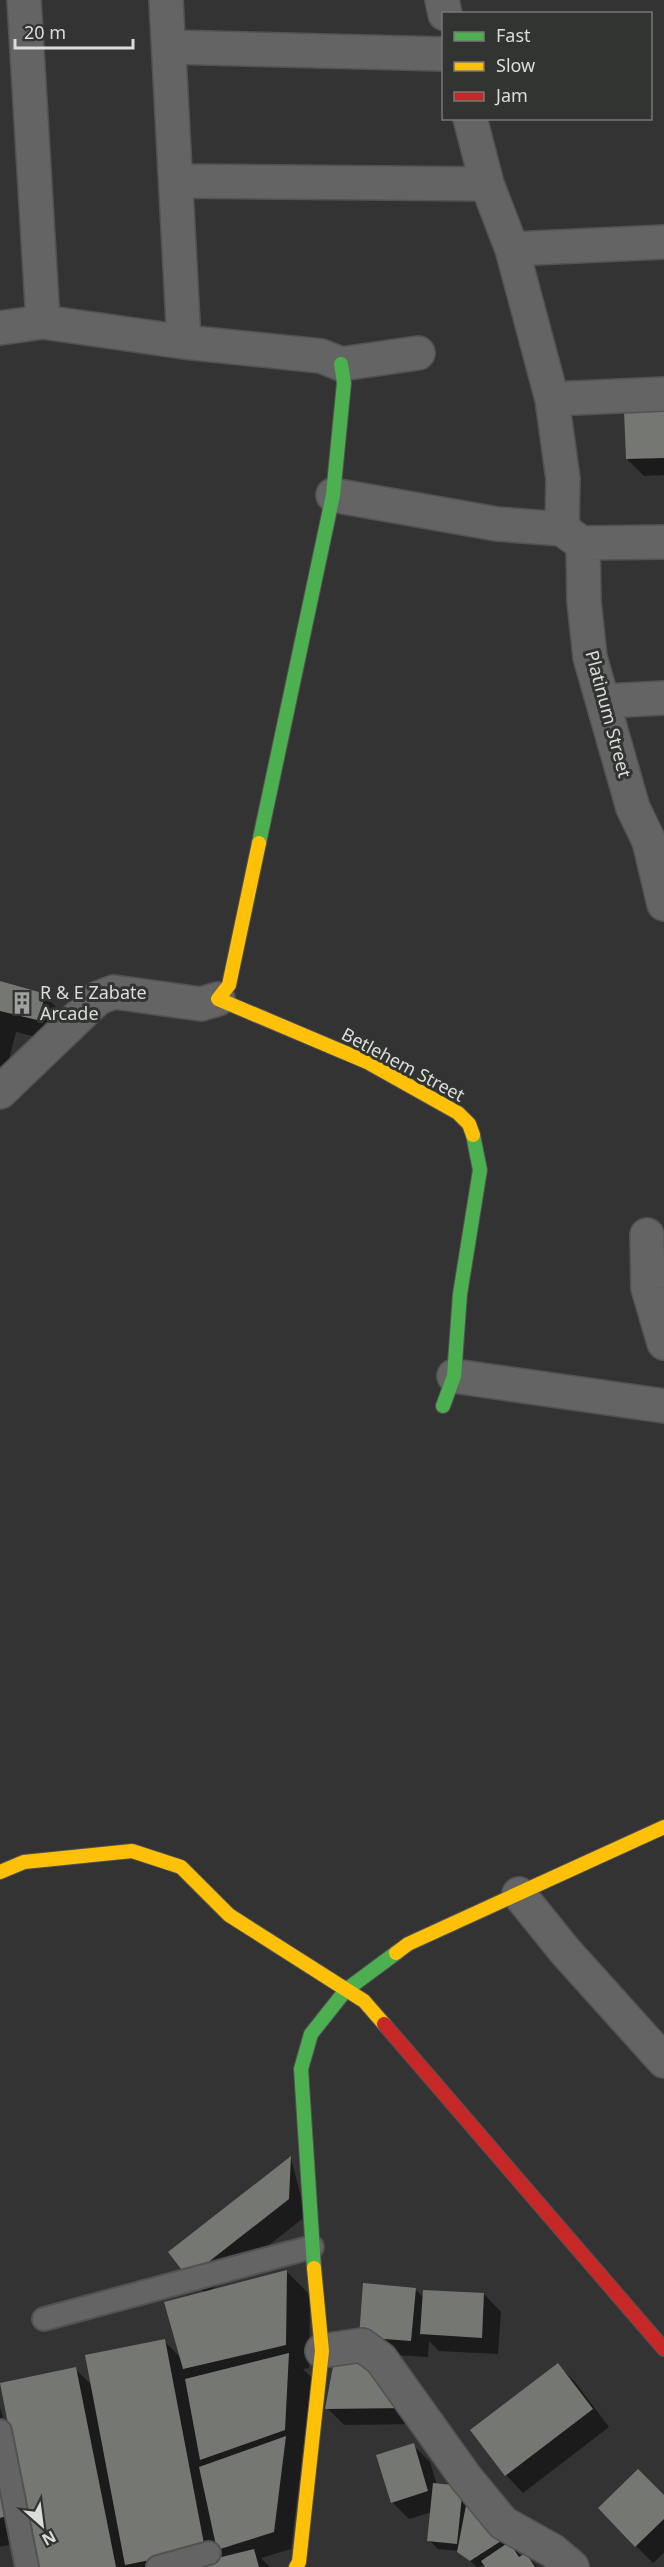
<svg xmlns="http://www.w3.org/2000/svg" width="664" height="2567" viewBox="0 0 664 2567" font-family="'Noto Sans',sans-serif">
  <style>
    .shadow { fill: #0007 }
    .building { fill: #757872 }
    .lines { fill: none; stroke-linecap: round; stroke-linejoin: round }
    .lane-casing { stroke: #515251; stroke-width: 26 }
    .street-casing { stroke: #515251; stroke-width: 36 }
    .fast-casing { stroke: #515251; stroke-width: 16 }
    .slow-casing { stroke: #515251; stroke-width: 16 }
    .jam-casing { stroke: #515251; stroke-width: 16 }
    .lane { stroke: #636463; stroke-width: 22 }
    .street { stroke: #636463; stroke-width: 33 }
    .fast { stroke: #4caf50; stroke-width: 14 }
    .slow { stroke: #ffc107; stroke-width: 14 }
    .jam { stroke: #c62828; stroke-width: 14 }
    .labels { text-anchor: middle; stroke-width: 6; stroke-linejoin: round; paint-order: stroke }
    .street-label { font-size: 18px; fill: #dbdddb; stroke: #323432 }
    .poi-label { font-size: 18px; fill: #dbdddb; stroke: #323432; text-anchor: start }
  </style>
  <rect width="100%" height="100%" fill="#333"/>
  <path class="shadow" d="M 664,411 L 664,475 L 644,476 L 627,459 Z
    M 0,982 L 45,996 L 68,1019 L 61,1043 L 16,1032 L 0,1095 Z
    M 291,2158 L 306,2216 L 210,2291 L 286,2271 L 310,2295 L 309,2368 L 303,2369 L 312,2378 L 291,2549 L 261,2558 L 270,2567 L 38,2567 L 32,2539 L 0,2547 L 0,2407 L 13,2457 L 75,2369 L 92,2385 L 164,2341 L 181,2358 L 205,2293 L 189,2277 Z
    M 365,2285 L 415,2289 L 424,2298 L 484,2294 L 501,2312 L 498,2354 L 439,2351 L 429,2341 L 428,2357 L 378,2354 Z
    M 336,2362 L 421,2424 L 344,2425 L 327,2408 Z
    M 558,2365 L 575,2382 L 609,2427 L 523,2493 L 506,2475 L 472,2431 Z
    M 413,2445 L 430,2462 L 437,2485 L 476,2506 L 506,2546 L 509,2544 L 522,2557 L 526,2555 L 538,2567 L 486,2565 L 477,2567 L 459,2551 L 438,2549 L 429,2540 L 432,2512 L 409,2519 L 392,2502 Z
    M 664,2497 L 664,2553 L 653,2563 L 636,2546 Z"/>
  <path class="building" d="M 664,409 L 664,458 L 626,459 L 624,411 Z
    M 0,981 L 46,994 L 37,1020 L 0,1011 Z
    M 291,2156 L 289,2199 L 188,2278 L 168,2252 Z
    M 287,2270 L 286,2345 L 183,2369 L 164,2302 Z
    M 363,2283 L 416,2288 L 411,2341 L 359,2337 Z
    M 423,2290 L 484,2293 L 482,2338 L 420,2334 Z
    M 165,2339 L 205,2549 L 125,2565 L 85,2355 Z
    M 289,2353 L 285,2430 L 200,2460 L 185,2379 Z
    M 334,2361 L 371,2361 L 406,2408 L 325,2409 Z
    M 558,2363 L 593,2409 L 505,2476 L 470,2430 Z
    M 76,2367 L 116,2567 L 36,2567 L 0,2383 Z
    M 286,2436 L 274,2532 L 217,2550 L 199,2467 Z
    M 414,2443 L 428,2491 L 391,2503 L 376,2455 Z
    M 638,2469 L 664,2495 L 664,2519 L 635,2547 L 598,2508 Z
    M 0,2478 L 10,2515 L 0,2518 Z
    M 433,2483 L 463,2486 L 457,2544 L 427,2541 Z
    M 468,2495 L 501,2541 L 470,2561 L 457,2552 Z
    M 509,2542 L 519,2557 L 526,2553 L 535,2567 L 485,2567 L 481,2561 Z
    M 254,2549 L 259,2567 L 186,2567 L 185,2566 Z"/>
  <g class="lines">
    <g class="lane-casing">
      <path id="lane" d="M 44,2319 L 312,2247
        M 0,2431 L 27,2567
        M 158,2567 L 209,2553"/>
    </g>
    <g class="street-casing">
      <path id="street" d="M 24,0 L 43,322
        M 166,0 L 184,342
        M 442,0 L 445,14
        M 169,47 L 444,54
        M 470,118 L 487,184 L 512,249 L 552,399 L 563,479 L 562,529
        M 176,181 L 487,184
        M 512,249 L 664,242
        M 0,328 L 43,322 L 184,342 L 321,356 L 341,364 L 418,353
        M 552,399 L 664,394
        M 333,495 L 497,524 L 562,529 L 580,542
        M 583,543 L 584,601 L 590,657 L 633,808 L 649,841 L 664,904
        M 583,543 L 664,542
        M 604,701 L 664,698
        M 0,1092 L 98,998 L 114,992 L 201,1004 L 218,999
        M 647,1235 L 648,1288 L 664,1343
        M 454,1376 L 664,1406
        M 519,1894 L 565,1951 L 664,2061
        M 322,2351 L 362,2345 L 381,2359 L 466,2478 L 503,2523 L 553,2551 L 572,2567"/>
    </g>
    <g class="fast-casing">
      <path id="fast" d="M 259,843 L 333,495 L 344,383 L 341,364
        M 443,1406 L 454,1376 L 460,1294 L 480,1170 L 473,1135
        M 314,2268 L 301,2069 L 311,2034 L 346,1990 L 396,1953"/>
    </g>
    <g class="slow-casing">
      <path id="slow" d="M 259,843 L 229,985 L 218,999 L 367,1062 L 458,1113 L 469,1124 L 473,1135
        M 0,1872 L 24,1862 L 132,1851 L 181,1867 L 229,1915 L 364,2001 L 384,2024
        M 396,1953 L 408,1944 L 664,1827
        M 296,2567 L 299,2562 L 322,2351 L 314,2268"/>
    </g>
    <g class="jam-casing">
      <path id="jam" d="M 384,2024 L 664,2349"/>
    </g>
    <use href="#lane" class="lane"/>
    <use href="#street" class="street"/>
    <use href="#fast" class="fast"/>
    <use href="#slow" class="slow"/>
    <use href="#jam" class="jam"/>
  </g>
  <defs>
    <g id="building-bare" transform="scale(1.8)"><path d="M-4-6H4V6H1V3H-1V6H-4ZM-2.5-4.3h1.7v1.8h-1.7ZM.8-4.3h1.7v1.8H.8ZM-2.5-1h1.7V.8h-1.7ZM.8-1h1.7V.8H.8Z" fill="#a0a2a0" stroke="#323432" stroke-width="2.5" paint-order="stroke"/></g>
  </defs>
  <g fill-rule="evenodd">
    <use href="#building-bare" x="22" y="1003"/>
  </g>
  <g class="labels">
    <g class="street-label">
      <text transform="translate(608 714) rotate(75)" y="6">Platinum Street</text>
      <text transform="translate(403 1065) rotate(28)" y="6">Betlehem Street</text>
    </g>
    <g class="poi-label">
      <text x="40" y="999">R &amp; E Zabate<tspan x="40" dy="21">Arcade</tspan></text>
    </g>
  </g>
  <rect x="442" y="12" width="210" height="108" fill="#323432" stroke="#767876" stroke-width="1.5"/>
  <rect x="454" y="32" width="30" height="9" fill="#4caf50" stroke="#767876" stroke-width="1.5"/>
  <text x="496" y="42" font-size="18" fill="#dbdddb">Fast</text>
  <rect x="454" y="62" width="30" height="9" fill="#ffc107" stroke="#767876" stroke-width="1.5"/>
  <text x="496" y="72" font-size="18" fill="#dbdddb">Slow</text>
  <rect x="454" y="92" width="30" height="9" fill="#c62828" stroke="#767876" stroke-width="1.5"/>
  <text x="496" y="102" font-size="18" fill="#dbdddb">Jam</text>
  <g transform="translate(42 2525) rotate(152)" stroke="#323432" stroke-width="4.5" paint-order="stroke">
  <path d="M0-4.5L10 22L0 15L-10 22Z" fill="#dbdddb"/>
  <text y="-9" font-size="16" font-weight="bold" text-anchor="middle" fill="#dbdddb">N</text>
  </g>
  <path d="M15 39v9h118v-9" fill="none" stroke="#dbdddb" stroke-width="3"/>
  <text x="24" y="39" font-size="18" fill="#dbdddb" stroke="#323432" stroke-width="4.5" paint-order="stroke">20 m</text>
</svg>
